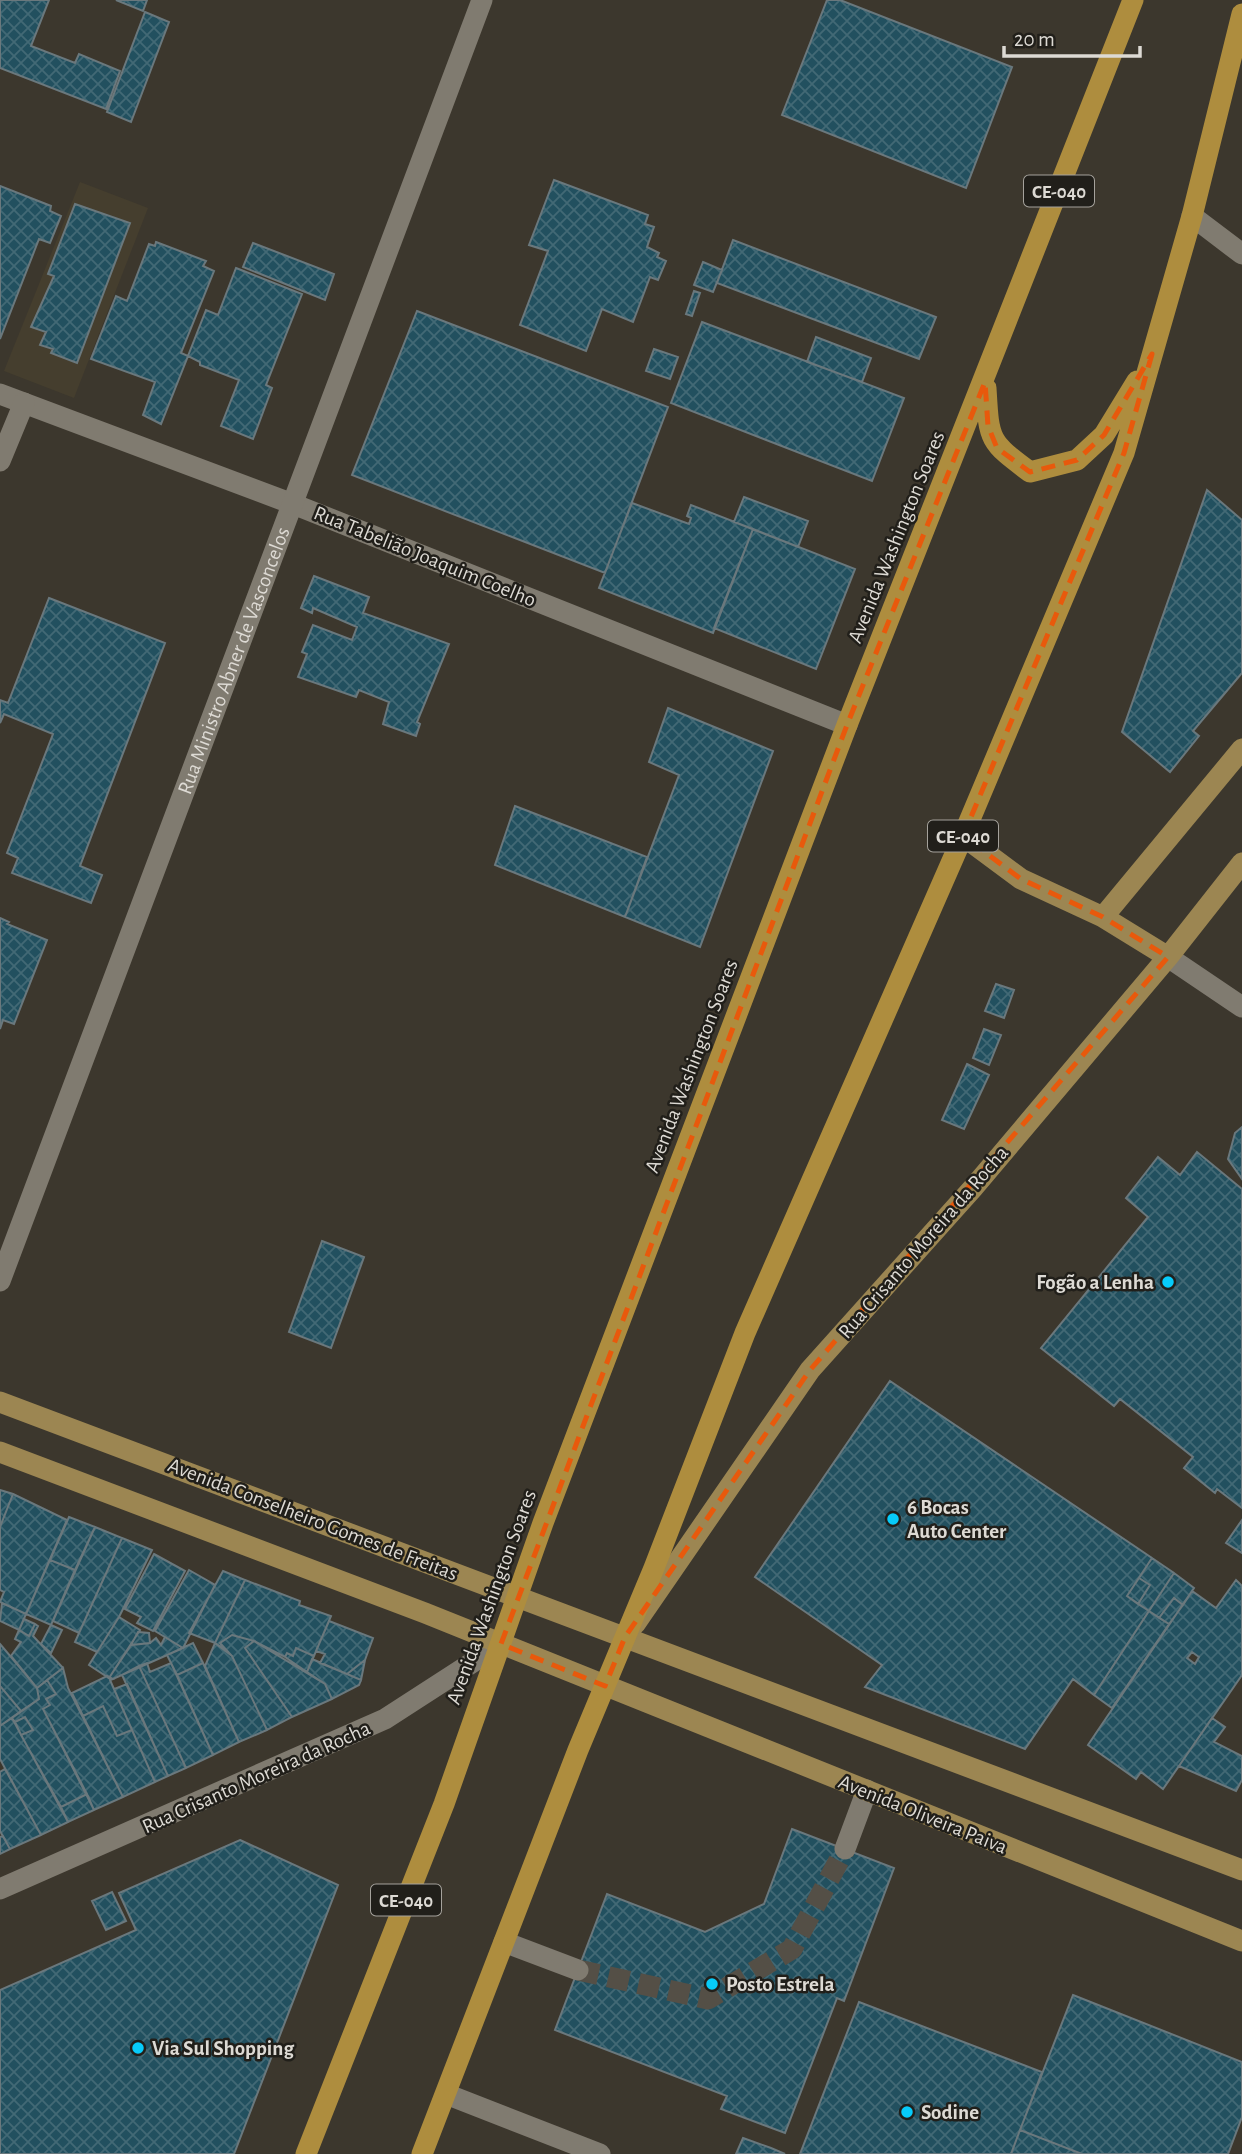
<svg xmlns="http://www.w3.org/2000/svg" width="1242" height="2154" viewBox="0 0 1242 2154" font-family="'Alegreya Sans',sans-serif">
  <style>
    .built { fill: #453e2e }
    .building { fill: url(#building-cross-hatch); stroke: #6a787d; stroke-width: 2; fill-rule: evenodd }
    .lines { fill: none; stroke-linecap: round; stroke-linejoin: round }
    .minor-tunnel { stroke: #544f46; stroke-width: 21; stroke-dasharray: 21 10; stroke-linecap: butt }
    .minor { stroke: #807b70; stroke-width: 21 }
    .major { stroke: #9c8652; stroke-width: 21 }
    .highway { stroke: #ae8d3e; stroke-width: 21 }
    .marked { fill: none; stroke: #e8590c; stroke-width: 5; stroke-dasharray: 14 9; stroke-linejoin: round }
    .poi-dot { fill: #07cbf9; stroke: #211f1a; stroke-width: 2.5 }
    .labels { text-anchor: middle; stroke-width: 5; stroke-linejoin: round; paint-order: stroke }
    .shield { fill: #211f1a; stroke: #a5a29c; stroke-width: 2 }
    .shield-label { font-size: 19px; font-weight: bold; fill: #dddad4 }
    .street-label { font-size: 21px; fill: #dddad4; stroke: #211f1a }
    .poi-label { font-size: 21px; font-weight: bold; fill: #dddad4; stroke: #211f1a; text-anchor: start }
  </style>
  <defs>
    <pattern id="building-cross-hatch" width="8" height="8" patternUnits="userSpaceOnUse" patternTransform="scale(1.75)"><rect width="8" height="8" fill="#22505f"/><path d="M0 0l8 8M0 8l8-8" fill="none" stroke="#426975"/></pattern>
  </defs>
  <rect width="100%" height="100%" fill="#3c372d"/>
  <path class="built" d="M 80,182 L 148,208 L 74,398 L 4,371 Z"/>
  <path class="building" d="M 0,0 L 49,0 L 31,46 L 75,63 L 79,54 L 120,71 L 106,109 L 0,68 Z
    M 116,0 L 147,0 L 143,11 Z
    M 827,0 L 840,0 L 1012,67 L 966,188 L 782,115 Z
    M 145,12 L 169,22 L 131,122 L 107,112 Z
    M 554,180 L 648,215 L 645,224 L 654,227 L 647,247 L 659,253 L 657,257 L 666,261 L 658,280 L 650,277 L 633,322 L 602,309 L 586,351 L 520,325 L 548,251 L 529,245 Z
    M 0,186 L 51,206 L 50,211 L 61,216 L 50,243 L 39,239 L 0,339 Z
    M 75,204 L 130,223 L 77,363 L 51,353 L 53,349 L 40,345 L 46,332 L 31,327 L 54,276 L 48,274 Z
    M 733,240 L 936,317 L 919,359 L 717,283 Z
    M 156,242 L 206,261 L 203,266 L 214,271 L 181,353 L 188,356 L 161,424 L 143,415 L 155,382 L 91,359 L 116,296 L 127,301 L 149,244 L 155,246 Z
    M 253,243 L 334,274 L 325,300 L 243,267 Z
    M 703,262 L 722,270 L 713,292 L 694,285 Z
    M 236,268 L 302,294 L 266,385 L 272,388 L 253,439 L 221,426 L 239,380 L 200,365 L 200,362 L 188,356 L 206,310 L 218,315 Z
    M 694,291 L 700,293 L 692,316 L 686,314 Z
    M 417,311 L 668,407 L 605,573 L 352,475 Z
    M 702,322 L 904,398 L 872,481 L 671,403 Z
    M 816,337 L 871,358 L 862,382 L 807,362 Z
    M 654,349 L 678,357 L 670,379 L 646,371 Z
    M 1207,490 L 1242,520 L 1242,673 L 1193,731 L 1199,736 L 1170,772 L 1122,732 Z
    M 744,497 L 808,521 L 798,547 L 734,522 Z
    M 632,503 L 689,524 L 691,518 L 687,516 L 691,505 L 753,529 L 713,633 L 599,588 Z
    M 753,529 L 855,569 L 816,669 L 714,628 Z
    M 314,576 L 369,597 L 363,613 L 449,644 L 417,722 L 420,724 L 416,736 L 383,724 L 389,702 L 359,690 L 356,697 L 298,677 L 307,654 L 302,652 L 313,625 L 352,640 L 357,627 L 313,608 L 312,613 L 301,608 Z
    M 49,598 L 165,643 L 80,866 L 102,875 L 91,903 L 12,873 L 18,858 L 7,853 L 53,734 L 4,714 L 0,723 L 0,700 L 8,703 Z
    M 668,708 L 773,751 L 700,947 L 625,917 L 679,775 L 649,762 Z
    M 515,806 L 647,857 L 625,917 L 495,865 Z
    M 0,918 L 9,922 L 7,924 L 47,940 L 14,1024 L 3,1020 L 0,1029 Z
    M 996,984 L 1014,990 L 1004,1018 L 985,1011 Z
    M 984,1029 L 1001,1035 L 989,1065 L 973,1058 Z
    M 967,1064 L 989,1075 L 964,1129 L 942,1120 Z
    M 1242,1127 L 1242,1179 L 1228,1159 L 1235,1133 Z
    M 1197,1152 L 1242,1189 L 1242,1508 L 1217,1489 L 1215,1493 L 1184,1468 L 1193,1457 L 1120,1399 L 1114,1406 L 1041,1348 L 1148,1217 L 1126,1198 L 1158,1157 L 1180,1175 Z
    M 322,1241 L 364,1257 L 331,1348 L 289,1332 Z
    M 890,1381 L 1152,1558 L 1127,1596 L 1149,1611 L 1094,1695 L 1073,1679 L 1025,1749 L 865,1687 L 882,1665 L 755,1577 Z
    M 0,1490 L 13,1494 L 0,1527 Z
    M 13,1494 L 67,1520 L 26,1614 L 0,1602 L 4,1592 L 0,1590 L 0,1527 Z
    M 69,1517 L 95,1527 L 75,1570 L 50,1560 Z
    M 1242,1520 L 1242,1553 L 1226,1543 Z
    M 95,1527 L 122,1538 L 79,1633 L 53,1621 Z
    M 122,1538 L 152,1550 L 119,1617 L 97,1652 L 75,1642 Z
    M 154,1554 L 185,1571 L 153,1631 L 137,1623 L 141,1617 L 125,1609 Z
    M 1152,1558 L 1174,1573 L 1149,1611 L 1138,1604 L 1150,1585 L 1139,1578 Z
    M 50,1560 L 75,1570 L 51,1625 L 26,1614 Z
    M 189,1570 L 215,1585 L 183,1648 L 155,1631 Z
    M 223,1571 L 245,1580 L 215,1643 L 189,1633 Z
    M 1174,1573 L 1194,1588 L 1183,1605 L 1174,1598 L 1159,1618 L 1149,1611 Z
    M 1139,1578 L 1150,1585 L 1138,1604 L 1127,1596 Z
    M 245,1580 L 300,1601 L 299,1605 L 331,1616 L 314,1656 L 296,1648 L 293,1656 L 287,1653 L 285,1657 L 254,1641 L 232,1635 L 220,1643 L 224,1649 L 215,1643 Z
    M 1236,1580 L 1242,1586 L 1242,1675 L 1163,1789 L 1141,1772 L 1136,1779 L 1088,1745 L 1192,1591 L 1216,1608 ZM 1192,1652 L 1199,1657 L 1195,1664 L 1187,1658 Z
    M 1174,1598 L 1183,1605 L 1169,1624 L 1159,1618 Z
    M 2,1603 L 26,1614 L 19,1630 L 0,1621 Z
    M 1149,1611 L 1169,1624 L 1112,1708 L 1094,1695 Z
    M 119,1617 L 140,1630 L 109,1678 L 89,1665 Z
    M 24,1619 L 35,1624 L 29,1636 L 19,1630 Z
    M 329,1621 L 373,1638 L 365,1660 L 347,1674 L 320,1663 L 325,1654 L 316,1651 Z
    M 35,1624 L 38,1626 L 33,1636 L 63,1668 L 37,1688 L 11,1656 L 21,1642 L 15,1639 L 19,1630 L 29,1636 Z
    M 51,1625 L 62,1630 L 51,1653 L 41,1644 Z
    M 138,1632 L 149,1633 L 150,1643 L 131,1645 Z
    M 232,1635 L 254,1641 L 245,1648 L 292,1717 L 267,1730 L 232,1656 L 220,1643 Z
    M 165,1637 L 183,1648 L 113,1679 L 109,1678 L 131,1645 L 150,1643 L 156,1638 L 161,1645 Z
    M 254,1641 L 325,1684 L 332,1699 L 292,1717 L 245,1648 Z
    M 193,1643 L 203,1663 L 177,1675 L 167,1655 Z
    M 215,1643 L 232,1656 L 267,1730 L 239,1742 L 205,1666 Z
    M 0,1644 L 37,1688 L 39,1699 L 21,1711 L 0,1686 Z
    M 296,1648 L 314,1656 L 307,1672 L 285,1657 L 287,1653 L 293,1656 Z
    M 312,1659 L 361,1680 L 359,1685 L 332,1699 L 325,1684 L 307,1672 Z
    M 365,1660 L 361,1680 L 347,1674 Z
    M 147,1663 L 150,1672 L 171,1663 L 213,1755 L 186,1768 L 139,1666 Z
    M 203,1663 L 239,1742 L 213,1755 L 177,1675 Z
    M 139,1666 L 186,1768 L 168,1776 L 122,1675 Z
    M 63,1668 L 68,1688 L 123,1797 L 94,1810 L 43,1709 L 50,1705 L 46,1699 L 56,1694 L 47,1680 Z
    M 107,1676 L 113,1679 L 110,1680 L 132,1730 L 117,1736 L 103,1706 L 83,1716 L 72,1693 Z
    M 47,1680 L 56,1694 L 46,1699 L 50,1705 L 43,1709 L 87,1794 L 61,1807 L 21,1735 L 33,1730 L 25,1717 L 15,1722 L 12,1718 L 39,1699 L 37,1688 Z
    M 127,1684 L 168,1776 L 155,1782 L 114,1689 Z
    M 0,1686 L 21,1711 L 0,1726 Z
    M 103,1706 L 117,1736 L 132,1730 L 155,1782 L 123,1797 L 83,1716 Z
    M 25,1717 L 33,1730 L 21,1735 L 15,1722 Z
    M 12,1718 L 68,1822 L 41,1835 L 0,1759 L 0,1726 Z
    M 1212,1718 L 1225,1727 L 1214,1742 L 1242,1756 L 1242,1780 L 1236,1791 L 1179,1766 Z
    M 5,1769 L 41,1835 L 10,1849 L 0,1831 L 0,1772 Z
    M 87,1794 L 94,1810 L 68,1822 L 61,1807 Z
    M 792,1829 L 894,1868 L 844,2001 L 837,1998 L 785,2133 L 721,2109 L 727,2096 L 555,2030 L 607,1894 L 705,1932 L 764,1904 Z
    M 3,1836 L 10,1849 L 0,1854 L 0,1837 Z
    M 240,1840 L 338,1885 L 234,2154 L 0,2154 L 0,1990 L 136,1930 L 119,1893 Z
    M 112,1892 L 126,1921 L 106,1930 L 92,1901 Z
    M 1073,1995 L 1242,2062 L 1242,2117 L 1228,2154 L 1082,2154 L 1020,2130 Z
    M 859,2002 L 1042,2072 L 1011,2154 L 800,2154 Z
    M 1020,2130 L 1082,2154 L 1011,2154 Z
    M 743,2138 L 771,2148 L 785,2154 L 736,2154 Z"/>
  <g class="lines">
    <path class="minor-tunnel" d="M 578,1970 L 708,1999 L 792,1949 L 845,1849"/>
    <g class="minor">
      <path d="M 1192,216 L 1242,254"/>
      <path d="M 0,394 L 293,504 L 847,725"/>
      <path d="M 0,461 L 24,403"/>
      <path d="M 1168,957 L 1242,1007"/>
      <path id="s1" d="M 0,1281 L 482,0"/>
      <path d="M 845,1849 L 867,1790"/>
      <path d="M 0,1889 L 385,1719 L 501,1644"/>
      <path d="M 504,1942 L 578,1970"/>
      <path d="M 446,2094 L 600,2154"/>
    </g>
    <path class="major" d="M 963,836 L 1021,879 L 1103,917 L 1168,957
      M 1103,917 L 1242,749
      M 0,1402 L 1242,1870
      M 0,1452 L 425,1613 L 1242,1941
      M 635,1624 L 810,1370 L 973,1188 L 1168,957 L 1242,863"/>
    <path class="highway" d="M 986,388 C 989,440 988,441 1030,472 L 1077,460 L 1104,435 L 1137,381
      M 306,2154 L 444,1804 L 543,1523 L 847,725 L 1133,0
      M 422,2154 L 578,1750 L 654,1568 L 745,1333 L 963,836 L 1124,453 L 1192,216 L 1242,14"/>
  </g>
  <path class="marked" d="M 1152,354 L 1124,453 L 963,836 L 1021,879 L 1103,917 L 1168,957 L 810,1370 L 625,1637 L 605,1686 L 501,1644 L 847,725 L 985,382 L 988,426 L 997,448 L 1030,472 L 1077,460 L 1104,435 Z"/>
  <g class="poi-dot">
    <circle cx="1168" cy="1282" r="7"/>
    <circle cx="893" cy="1519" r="7"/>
    <circle cx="712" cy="1984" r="7"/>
    <circle cx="138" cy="2048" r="7"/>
    <circle cx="907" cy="2112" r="7"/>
  </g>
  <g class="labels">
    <g class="shield">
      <rect x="1024" y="175.5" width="70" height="31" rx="5"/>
      <rect x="928" y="820.5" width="70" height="31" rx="5"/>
      <rect x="371" y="1884.5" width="70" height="31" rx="5"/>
    </g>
    <g class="shield-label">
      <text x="1059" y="198">CE-040</text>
      <text x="963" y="843">CE-040</text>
      <text x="406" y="1907">CE-040</text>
    </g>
    <g class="street-label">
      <text transform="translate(896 537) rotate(-68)" y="7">Avenida Washington Soares</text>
      <text transform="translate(425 556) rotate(22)" y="7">Rua Tabelião Joaquim Coelho</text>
      <text dy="7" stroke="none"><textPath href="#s1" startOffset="663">Rua Ministro Abner de Vasconcelos</textPath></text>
      <text transform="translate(691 1066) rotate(-69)" y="7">Avenida Washington Soares</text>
      <text transform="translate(923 1242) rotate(-49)" y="7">Rua Crisanto Moreira da Rocha</text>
      <text transform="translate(313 1519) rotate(21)" y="7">Avenida Conselheiro Gomes de Freitas</text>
      <text transform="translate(491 1597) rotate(-70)" y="7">Avenida Washington Soares</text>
      <text transform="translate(256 1777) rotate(-24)" y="7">Rua Crisanto Moreira da Rocha</text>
      <text transform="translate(923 1814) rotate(22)" y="7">Avenida Oliveira Paiva</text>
    </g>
    <g class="poi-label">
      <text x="1154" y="1289" text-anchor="end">Fogão a Lenha</text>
      <text x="907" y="1514">6 Bocas<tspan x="907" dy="24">Auto Center</tspan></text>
      <text x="726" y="1991">Posto Estrela</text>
      <text x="152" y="2055">Via Sul Shopping</text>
      <text x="921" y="2119">Sodine</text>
    </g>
  </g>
  <path d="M1004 46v10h136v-10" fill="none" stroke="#dddad4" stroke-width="3.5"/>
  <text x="1014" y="46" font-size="21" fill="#dddad4" stroke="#211f1a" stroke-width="5" paint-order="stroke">20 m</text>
</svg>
